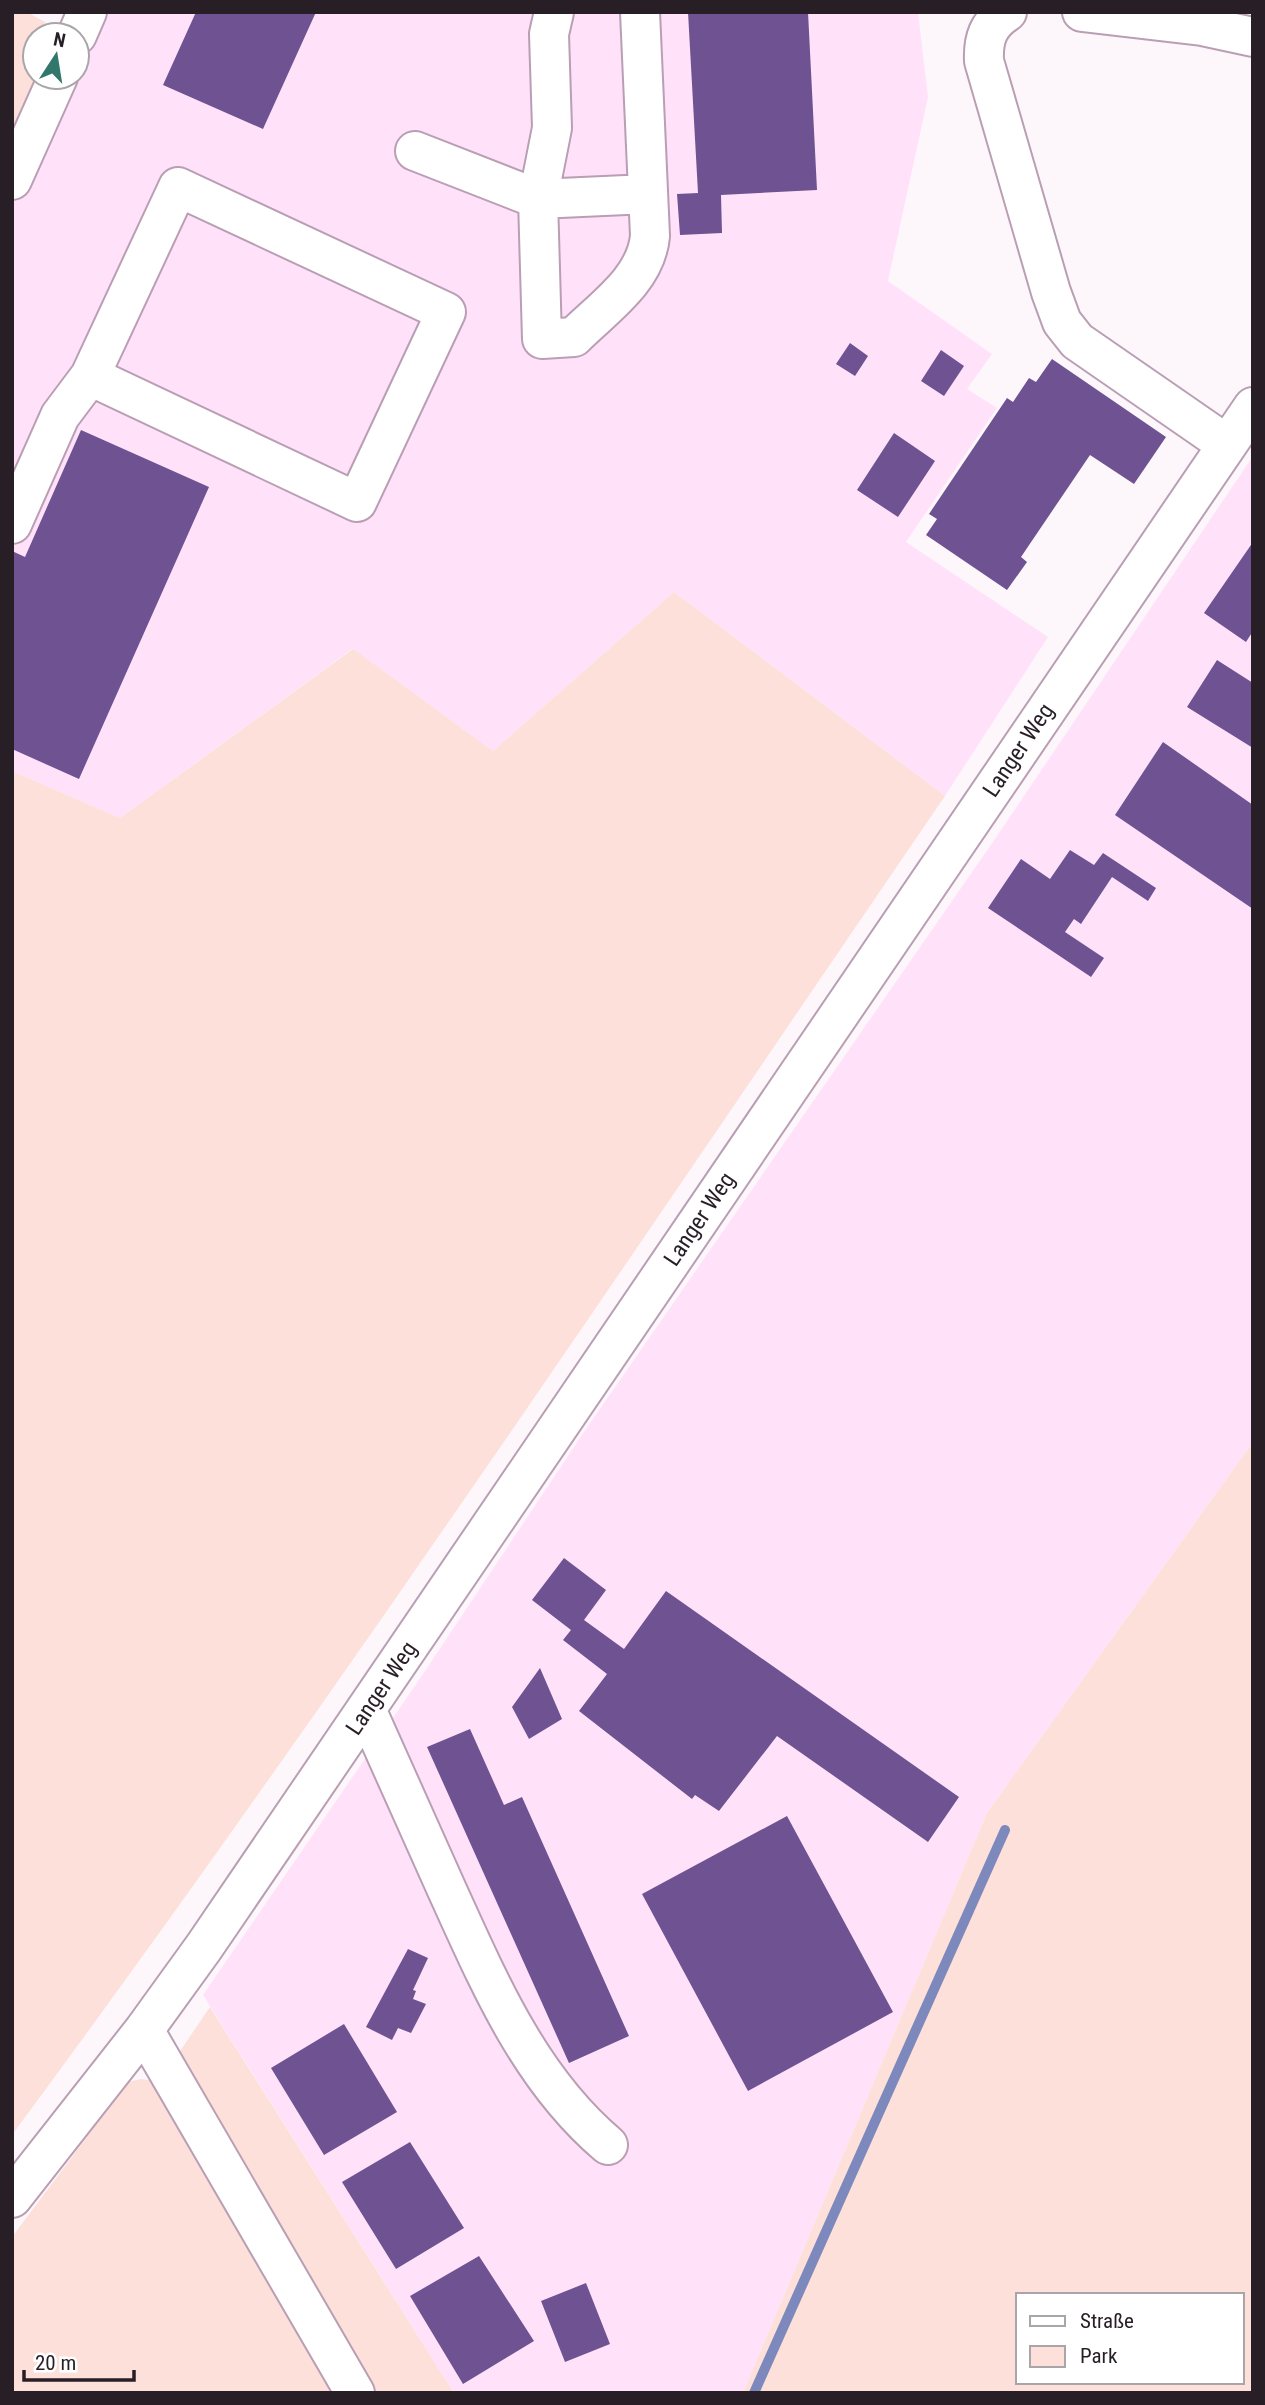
<svg xmlns="http://www.w3.org/2000/svg" width="1265" height="2405" viewBox="0 0 1265 2405" font-family="'Roboto Condensed',sans-serif">
  <style>
    .built { fill: #ffe2f9 }
    .green { fill: #fce0d9; fill-rule: evenodd }
    .lines { fill: none; stroke-linecap: round; stroke-linejoin: round }
    .stream { stroke: #7d88bc; stroke-width: 10 }
    .building { fill: #6e5292 }
    .minor-casing { stroke: #b99eb4; stroke-width: 42 }
    .minor { stroke: #fff; stroke-width: 38 }
    .labels { text-anchor: middle; stroke-width: 7; stroke-linejoin: round; paint-order: stroke }
    .street-label { font-size: 23px; fill: #281e26; stroke: #fff }
  </style>
  <rect width="100%" height="100%" fill="#fdf7fc"/>
  <path class="built" d="M 94,12 L 918,12 L 928,97 L 888,281 L 992,354 L 967,389 L 997,408 L 906,542 L 1048,637 L 945,796 L 674,592 L 493,751 L 352,649 L 120,818 L 12,771 L 12,197 L 65,77 L 77,77 L 77,50 Z
    M 1253,456 L 1253,1442 L 987,1813 L 743,2393 L 454,2393 L 203,1995 L 421,1677 L 586,1429 L 997,836 Z"/>
  <path class="green" d="M 14,12 L 27,12 L 68,35 L 35,35 L 35,77 L 49,77 L 12,162 Z
    M 674,592 L 945,796 C 638,1245 335,1698 12,2135 L 12,771 L 120,818 L 353,649 L 493,751 Z
    M 1253,1442 L 1253,2393 L 743,2393 L 987,1813 ZM 1018,2295 L 1242,2295 L 1242,2382 L 1018,2382 Z
    M 210,2007 L 454,2393 L 368,2393 L 176,2057 Z
    M 141,2079 L 155,2081 L 335,2393 L 12,2393 L 12,2237 L 128,2082 Z"/>
  <g class="lines">
    <path class="stream" d="M 754,2393 L 1005,1830"/>
  </g>
  <path class="building" d="M 196,12 L 316,12 L 263,129 L 163,85 Z
    M 688,12 L 808,12 L 817,190 L 721,195 L 722,233 L 680,235 L 677,194 L 698,193 Z
    M 850,343 L 868,356 L 855,376 L 836,364 Z
    M 941,350 L 964,366 L 944,396 L 921,381 Z
    M 1052,359 L 1166,437 L 1134,484 L 1090,455 L 1021,557 L 1027,562 L 1007,590 L 926,535 L 937,519 L 929,514 L 1007,398 L 1013,402 L 1029,378 L 1036,382 Z
    M 81,430 L 209,487 L 79,779 L 12,749 L 12,551 L 25,557 Z
    M 894,433 L 935,461 L 898,517 L 857,490 Z
    M 1253,542 L 1253,631 L 1246,642 L 1204,613 Z
    M 1217,660 L 1253,683 L 1253,748 L 1187,707 Z
    M 1163,742 L 1253,805 L 1253,909 L 1115,815 Z
    M 1070,850 L 1094,865 L 1103,853 L 1156,888 L 1148,901 L 1112,877 L 1081,924 L 1074,919 L 1065,932 L 1104,958 L 1091,977 L 988,908 L 1021,859 L 1050,879 Z
    M 564,1558 L 606,1590 L 584,1620 L 624,1649 L 666,1591 L 959,1797 L 928,1842 L 777,1736 L 719,1811 L 695,1795 L 692,1799 L 579,1711 L 607,1674 L 563,1640 L 571,1630 L 532,1600 Z
    M 540,1668 L 562,1719 L 529,1739 L 512,1707 Z
    M 470,1729 L 504,1805 L 522,1797 L 629,2036 L 569,2063 L 427,1747 Z
    M 787,1816 L 893,2012 L 748,2091 L 642,1894 Z
    M 408,1949 L 428,1958 L 413,1990 L 416,1991 L 413,1999 L 426,2004 L 411,2033 L 398,2028 L 392,2040 L 366,2027 Z
    M 344,2024 L 397,2112 L 324,2155 L 271,2068 Z
    M 410,2142 L 464,2228 L 396,2269 L 342,2182 Z
    M 479,2256 L 534,2341 L 463,2384 L 410,2296 Z
    M 586,2283 L 610,2344 L 565,2362 L 541,2301 Z"/>
  <g class="lines">
    <g class="minor-casing">
      <path id="minor" d="M 554,12 L 549,34 L 552,128 L 538,199 L 542,339 L 574,337 C 603,308 646,280 650,236 L 640,12
        M 1007,12 C 988,24 983,39 984,61 L 1051,292 L 1062,322 L 1077,341 L 1226,444
        M 1082,12 L 1202,26 L 1253,37
        M 77,35 L 87,12
        M 415,151 L 538,199 L 648,194
        M 12,180 L 58,77
        M 178,187 L 446,312 L 357,502 L 90,376 Z
        M 12,524 L 60,416 L 90,376
        M 366,1709 C 393,1769 420,1830 447,1890 C 489,1982 529,2078 608,2145
        M 144,2030 L 355,2393
        M 12,2198 L 144,2030 L 204,1947 L 1253,407"/>
    </g>
    <use href="#minor" class="minor"/>
  </g>
  <g class="labels">
    <g class="street-label">
      <text transform="translate(1018 750) rotate(-56)" y="8">Langer Weg</text>
      <text transform="translate(699 1219) rotate(-56)" y="8">Langer Weg</text>
      <text transform="translate(381 1688) rotate(-56)" y="8">Langer Weg</text>
    </g>
  </g>
  <rect width="1265" height="2405" fill="none" stroke="#281e26" stroke-width="28"/>
  <rect x="1016" y="2293" width="228" height="91" fill="#ffffff" stroke="#a9a5a8" stroke-width="2"/>
  <rect x="1030" y="2316" width="35" height="10" fill="#ffffff" stroke="#a9a5a8" stroke-width="2"/>
  <text x="1080" y="2328" font-size="21" fill="#281e26">Straße</text>
  <rect x="1030" y="2346" width="35" height="21" fill="#fce0d9" stroke="#a9a5a8" stroke-width="2"/>
  <text x="1080" y="2363" font-size="21" fill="#281e26">Park</text>
  <g transform="translate(56 56) rotate(12)"><circle r="33" fill="#ffffff" stroke="#a9a5a8" stroke-width="2"/>
  <path d="M0-5L12 26L0 18L-12 26Z" fill="#32776c"/>
  <text y="-10" font-size="19" font-weight="bold" text-anchor="middle" fill="#281e26">N</text>
  </g>
  <path d="M24 2370v10h110v-10" fill="none" stroke="#281e26" stroke-width="3.5"/>
  <text x="35" y="2370" font-size="21" fill="#281e26" stroke="#ffffff" stroke-width="5" paint-order="stroke">20 m</text>
</svg>
